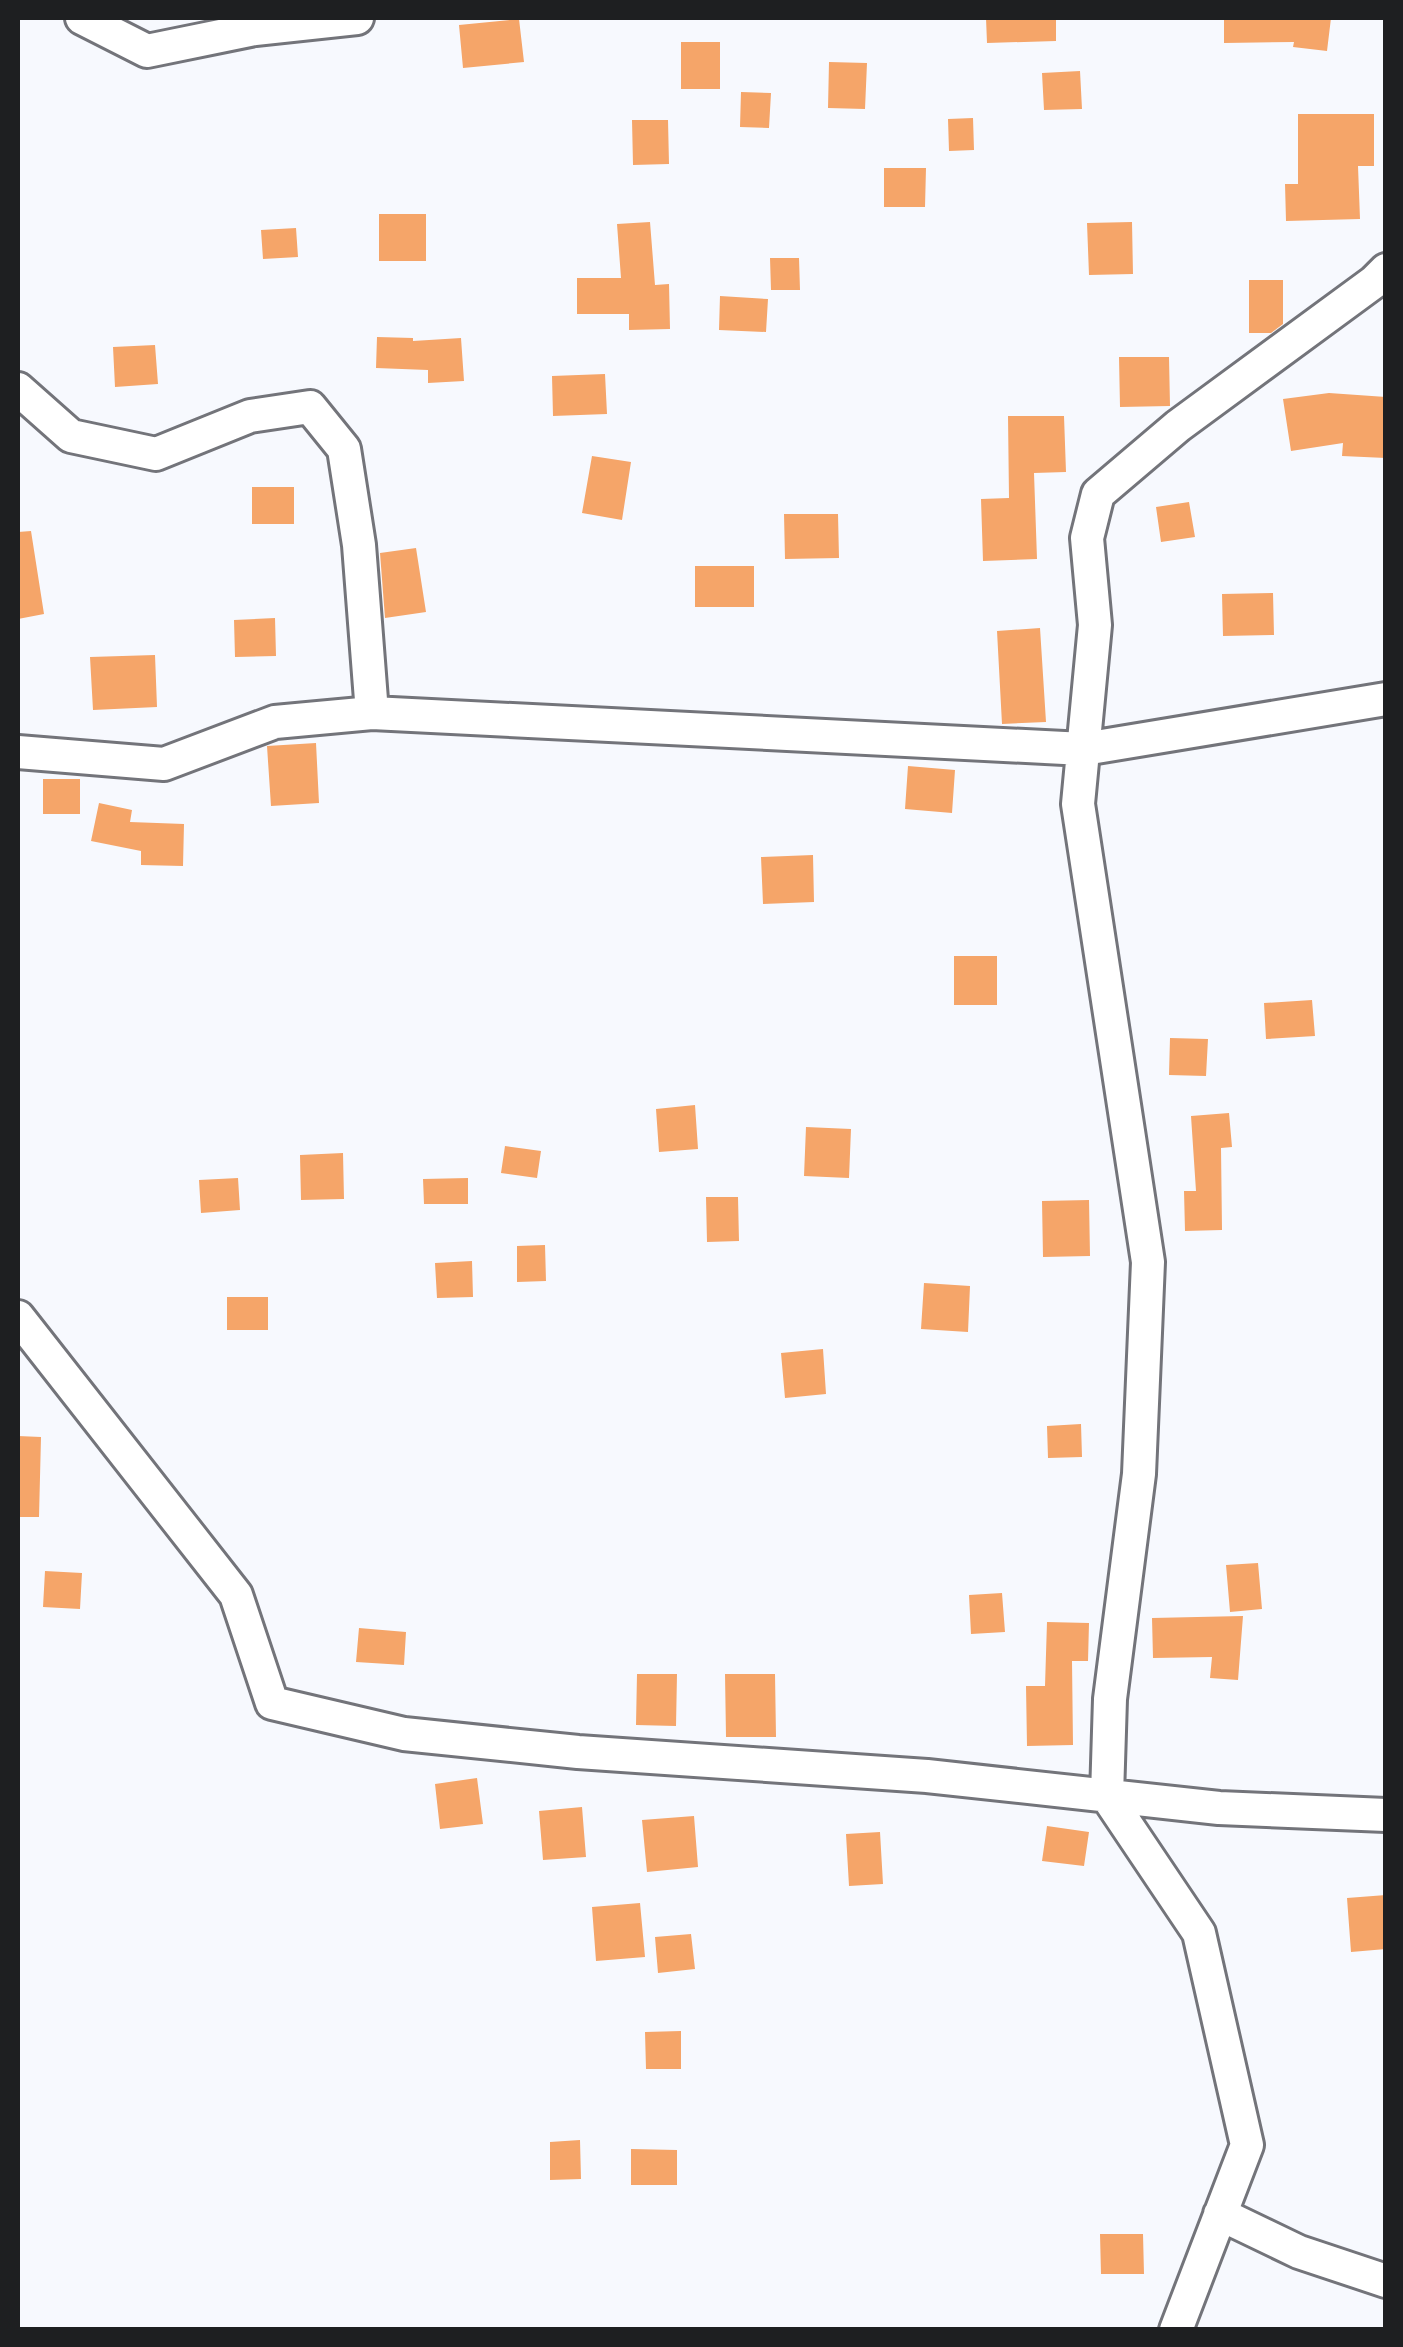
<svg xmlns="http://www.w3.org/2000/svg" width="1403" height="2347" viewBox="0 0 1403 2347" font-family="Raleway,sans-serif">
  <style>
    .building { fill: #f5a569 }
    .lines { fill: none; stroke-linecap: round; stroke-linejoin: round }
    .minor-casing { stroke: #73747a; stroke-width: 38 }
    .minor { stroke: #fff; stroke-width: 32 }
  </style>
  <rect width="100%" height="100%" fill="#f7f9fe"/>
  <path class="building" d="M 986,18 L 1056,18 L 1056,41 L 987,43 Z
    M 1224,18 L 1331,18 L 1327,51 L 1293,47 L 1294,42 L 1224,43 Z
    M 519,19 L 524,62 L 463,68 L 459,25 Z
    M 681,42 L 720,42 L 720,89 L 681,89 Z
    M 829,62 L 867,63 L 865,109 L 828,108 Z
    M 1080,71 L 1082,109 L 1044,110 L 1042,73 Z
    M 741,92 L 771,93 L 769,128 L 740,127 Z
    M 1298,114 L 1374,114 L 1374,166 L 1358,166 L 1360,219 L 1286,221 L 1285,184 L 1298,184 Z
    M 973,118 L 974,150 L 949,151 L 948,119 Z
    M 632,120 L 668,120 L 669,164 L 633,165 Z
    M 884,168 L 926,168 L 925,207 L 884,207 Z
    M 379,214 L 426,214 L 426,261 L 379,261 Z
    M 650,222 L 655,285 L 669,284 L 670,329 L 629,330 L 629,314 L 577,314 L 577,278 L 621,278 L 617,224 Z
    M 1132,222 L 1133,274 L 1089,275 L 1087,223 Z
    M 296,228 L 298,257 L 263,259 L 261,230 Z
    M 770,258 L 799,258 L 800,290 L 771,290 Z
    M 1249,280 L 1283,280 L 1283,324 L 1271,333 L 1249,333 Z
    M 720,296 L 768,299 L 766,332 L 719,330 Z
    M 377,337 L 413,338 L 413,341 L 461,338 L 464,381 L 428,383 L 428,370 L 376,368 Z
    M 155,345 L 158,384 L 115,387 L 113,347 Z
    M 1119,357 L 1169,357 L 1170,406 L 1120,407 Z
    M 605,374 L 607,414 L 553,416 L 552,376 Z
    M 1329,393 L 1386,397 L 1386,458 L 1342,456 L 1343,443 L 1291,451 L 1283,399 Z
    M 1008,416 L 1064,416 L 1066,472 L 1034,473 L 1037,559 L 983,561 L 981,499 L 1009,498 Z
    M 592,456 L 631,462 L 622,520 L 582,513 Z
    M 252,487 L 294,487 L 294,524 L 252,524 Z
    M 1189,502 L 1195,537 L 1161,542 L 1156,507 Z
    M 784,514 L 838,514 L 839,558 L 785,559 Z
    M 31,531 L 44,614 L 18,619 L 18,532 Z
    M 416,548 L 426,612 L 385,618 L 380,553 Z
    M 695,566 L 754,566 L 754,607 L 695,607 Z
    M 1273,593 L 1274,635 L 1223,636 L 1222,594 Z
    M 275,618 L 276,656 L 235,657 L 234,620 Z
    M 1040,628 L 1046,722 L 1002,724 L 997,631 Z
    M 155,655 L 157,707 L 93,710 L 90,657 Z
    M 316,743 L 319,803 L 271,806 L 267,746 Z
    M 908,766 L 955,770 L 952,813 L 905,809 Z
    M 43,779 L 80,779 L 80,814 L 43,814 Z
    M 99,803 L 132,810 L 130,822 L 184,824 L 183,866 L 141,865 L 141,851 L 91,841 Z
    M 813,855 L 814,902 L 763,904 L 761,857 Z
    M 954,956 L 997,956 L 997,1005 L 954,1005 Z
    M 1312,1000 L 1315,1036 L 1266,1039 L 1264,1003 Z
    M 1170,1038 L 1208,1039 L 1206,1076 L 1169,1075 Z
    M 695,1105 L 698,1149 L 659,1152 L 656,1109 Z
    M 1229,1113 L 1232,1147 L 1221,1148 L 1222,1230 L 1185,1231 L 1184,1191 L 1196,1191 L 1191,1116 Z
    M 806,1127 L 851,1129 L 849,1178 L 804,1176 Z
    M 505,1146 L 541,1151 L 537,1178 L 501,1173 Z
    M 343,1153 L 344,1199 L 301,1200 L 300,1155 Z
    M 238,1178 L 240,1210 L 201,1213 L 199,1180 Z
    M 468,1178 L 468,1204 L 424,1204 L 423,1179 Z
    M 706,1197 L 738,1197 L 739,1241 L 707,1242 Z
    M 1089,1200 L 1090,1256 L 1043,1257 L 1042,1201 Z
    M 545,1245 L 546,1281 L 517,1282 L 517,1246 Z
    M 472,1261 L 473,1297 L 437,1298 L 435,1263 Z
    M 924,1283 L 970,1286 L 968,1332 L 921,1329 Z
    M 227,1297 L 268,1297 L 268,1330 L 227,1330 Z
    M 823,1349 L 826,1394 L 785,1398 L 781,1353 Z
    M 1081,1424 L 1082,1457 L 1048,1458 L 1047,1426 Z
    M 18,1436 L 41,1437 L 39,1517 L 18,1517 Z
    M 1258,1563 L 1262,1609 L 1230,1612 L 1226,1565 Z
    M 45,1571 L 82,1573 L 80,1609 L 43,1607 Z
    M 1002,1593 L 1005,1632 L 971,1634 L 969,1595 Z
    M 1243,1616 L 1238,1680 L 1210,1678 L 1212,1657 L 1153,1658 L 1152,1618 Z
    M 1047,1622 L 1089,1623 L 1088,1661 L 1072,1661 L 1073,1745 L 1027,1746 L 1026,1686 L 1045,1686 Z
    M 359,1628 L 406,1632 L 404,1665 L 356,1662 Z
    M 637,1674 L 677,1674 L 676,1726 L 636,1725 Z
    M 725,1674 L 775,1674 L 776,1737 L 726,1737 Z
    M 477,1778 L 483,1824 L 440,1829 L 435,1784 Z
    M 582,1807 L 586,1857 L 543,1860 L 539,1811 Z
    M 694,1816 L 698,1867 L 647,1872 L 642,1820 Z
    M 1047,1826 L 1089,1832 L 1084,1866 L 1042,1861 Z
    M 880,1832 L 883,1884 L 849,1886 L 846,1834 Z
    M 1386,1895 L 1386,1949 L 1351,1952 L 1347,1898 Z
    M 640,1903 L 645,1957 L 596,1961 L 592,1907 Z
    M 691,1934 L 695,1969 L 658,1973 L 655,1937 Z
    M 681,2031 L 681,2069 L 646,2069 L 645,2032 Z
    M 580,2140 L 581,2179 L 550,2180 L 550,2142 Z
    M 631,2149 L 677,2150 L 677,2185 L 631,2185 Z
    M 1100,2234 L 1143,2234 L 1144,2274 L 1101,2274 Z"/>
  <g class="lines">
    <g class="minor-casing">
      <path id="minor" d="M 82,18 L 147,51 L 255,29 L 357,18
        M 18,389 L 71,436 L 156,454 L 250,416 L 310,407 L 344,449 L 359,545 L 372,713
        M 18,752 L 164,764 L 275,722 L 372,713 L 1084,749 L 1386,699
        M 18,1317 L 236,1595 L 272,1703 L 404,1734 L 578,1752 L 927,1776 L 1219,1808 L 1386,1815
        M 1220,2214 L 1299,2252 L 1386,2281
        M 1176,2330 L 1247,2145 L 1199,1933 L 1107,1796 L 1110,1699 L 1139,1474 L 1148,1262 L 1078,804 L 1095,625 L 1087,538 L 1098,494 L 1178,426 L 1374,282 L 1386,270"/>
    </g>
    <use href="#minor" class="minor"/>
  </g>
  <rect width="1403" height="2347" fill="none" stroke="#1e1f21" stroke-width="40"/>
</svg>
